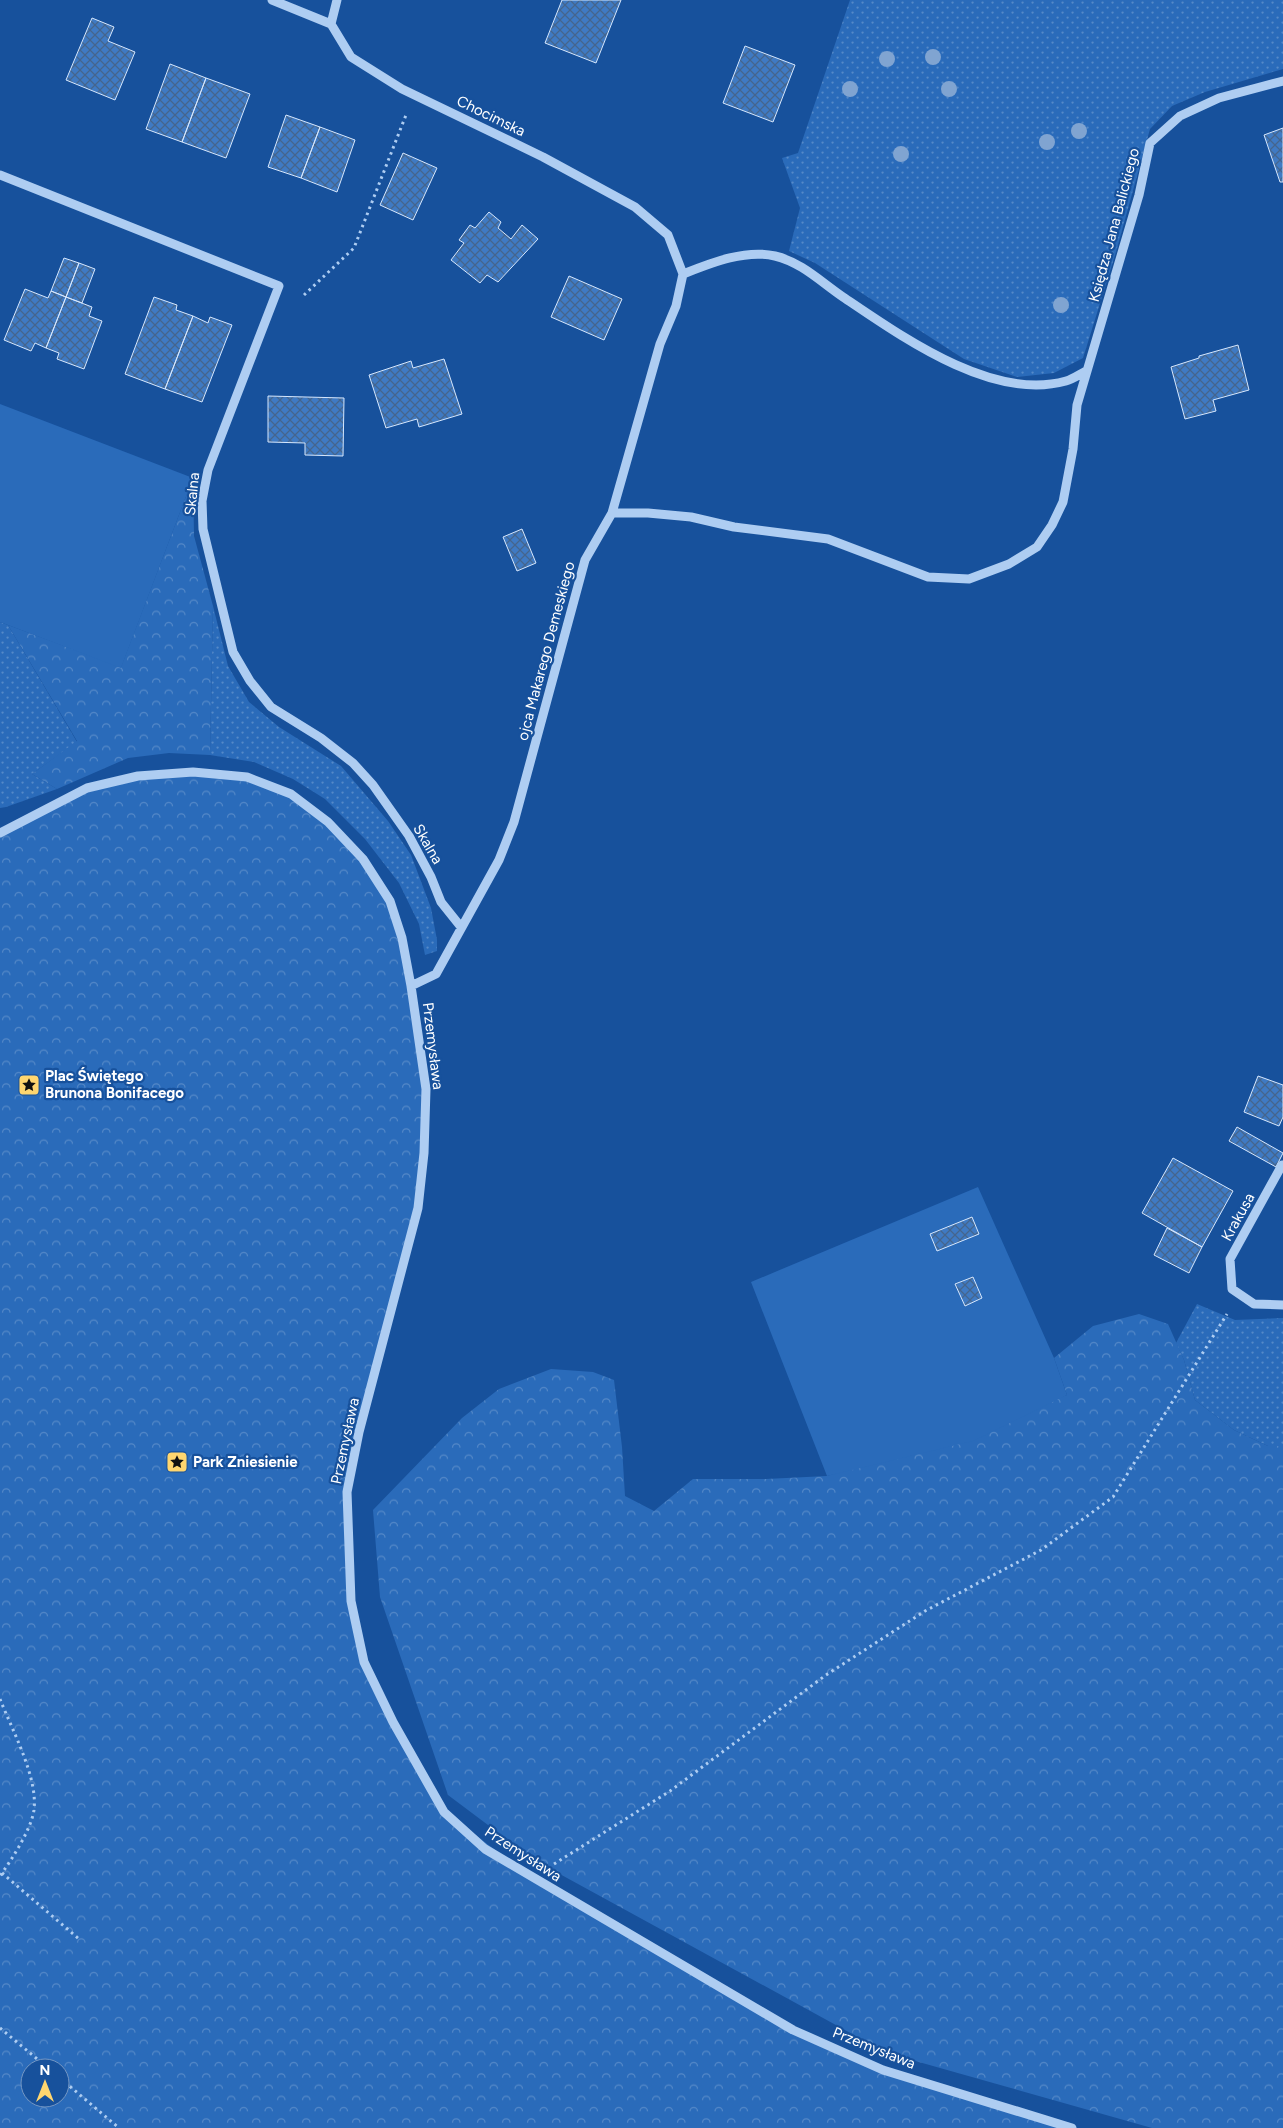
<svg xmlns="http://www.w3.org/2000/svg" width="1283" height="2128" viewBox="0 0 1283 2128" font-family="Figtree,sans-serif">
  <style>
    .grass { fill: url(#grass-dots) }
    .forest { fill: url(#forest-crowns); fill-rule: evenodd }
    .garden { fill: #2a6bba }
    .building { fill: url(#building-cross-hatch); stroke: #d6e7fd }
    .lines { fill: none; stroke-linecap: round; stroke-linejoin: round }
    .path { stroke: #aecdf2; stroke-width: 3; stroke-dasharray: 2.5 4; stroke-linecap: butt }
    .minor { stroke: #aecdf2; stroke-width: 9 }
    .tree { fill: #80a4d1 }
    .labels { text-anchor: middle; stroke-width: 4.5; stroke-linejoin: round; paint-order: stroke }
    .street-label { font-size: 15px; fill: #fff; stroke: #17519c }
    .poi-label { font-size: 15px; font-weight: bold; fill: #fff; stroke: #17519c; text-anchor: start }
  </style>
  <defs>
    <pattern id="grass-dots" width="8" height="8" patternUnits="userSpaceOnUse" patternTransform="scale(1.25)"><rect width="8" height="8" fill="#2a6bba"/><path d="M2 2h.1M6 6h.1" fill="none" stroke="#5589c8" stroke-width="1.8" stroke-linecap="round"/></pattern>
    <pattern id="forest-crowns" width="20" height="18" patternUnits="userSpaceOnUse" patternTransform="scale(1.25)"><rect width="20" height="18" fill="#2a6bba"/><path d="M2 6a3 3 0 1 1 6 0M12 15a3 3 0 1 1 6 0" fill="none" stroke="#5589c8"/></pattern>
    <pattern id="building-cross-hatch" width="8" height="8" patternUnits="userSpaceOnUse" patternTransform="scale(1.25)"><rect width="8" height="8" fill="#3f7ac3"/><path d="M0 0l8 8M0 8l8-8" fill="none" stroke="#45658d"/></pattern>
  </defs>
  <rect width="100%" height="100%" fill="#17519c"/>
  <path class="grass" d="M 850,0 L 1283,0 L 1283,69 L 1205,92 L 1172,106 L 1150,129 L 1116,252 L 1083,358 L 1054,373 L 1017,377 L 964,359 L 815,263 L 789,251 L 800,208 L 782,158 L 798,153 Z
    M 213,606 L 228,666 L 249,702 L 279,727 L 341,766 L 388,821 L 411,855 L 431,908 L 437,940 L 437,951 L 425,955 L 419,924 L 399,883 L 365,839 L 325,799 L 293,779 L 254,762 L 210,755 Z
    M 0,622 L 8,625 L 77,742 L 32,774 L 57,789 L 6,807 L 0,808 Z
    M 1197,1304 L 1235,1320 L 1283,1318 L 1283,1446 L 1268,1446 L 1234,1430 L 1195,1400 L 1184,1360 L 1176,1343 Z"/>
  <path class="forest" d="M 193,478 L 194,536 L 213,606 L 210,755 L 169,753 L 128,758 L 57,789 L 32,774 L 77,741 L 8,625 L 121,667 Z
    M 193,772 L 247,777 L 291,794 L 363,859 L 390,901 L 402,938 L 426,1089 L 418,1208 L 347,1492 L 351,1601 L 364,1663 L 444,1811 L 532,1878 L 793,2030 L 883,2070 L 1072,2128 L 0,2128 L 0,833 L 87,788 ZM 30,2068 L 60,2068 L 60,2098 L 30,2098 Z
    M 1139,1314 L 1168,1324 L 1184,1360 L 1195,1400 L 1234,1430 L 1268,1446 L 1283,1446 L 1283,2128 L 1152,2128 L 887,2053 L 536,1861 L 448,1795 L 380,1597 L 373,1510 L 462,1418 L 499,1389 L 551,1369 L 593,1372 L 614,1380 L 622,1447 L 625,1496 L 654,1511 L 693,1479 L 766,1479 L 827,1476 L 1067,1395 L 1054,1358 L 1093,1326 Z"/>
  <path class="garden" d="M 0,404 L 193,478 L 121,668 L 0,622 Z
    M 978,1187 L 1054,1358 L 1067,1395 L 973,1441 L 827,1476 L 751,1282 Z"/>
  <path class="building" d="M 562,0 L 621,0 L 596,63 L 545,43 Z
    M 92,18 L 114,27 L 108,41 L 135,52 L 115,100 L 66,80 Z
    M 745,46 L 795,65 L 773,122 L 723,103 Z
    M 170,64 L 206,78 L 182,142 L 146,129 Z
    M 206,78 L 250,94 L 226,158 L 182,142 Z
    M 286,115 L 320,127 L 301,178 L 268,167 Z
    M 320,127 L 355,140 L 337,192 L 301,178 Z
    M 1283,128 L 1283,182 L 1280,182 L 1264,135 Z
    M 403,153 L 437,168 L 413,220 L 380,205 Z
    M 489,212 L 501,222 L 498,228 L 511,239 L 522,225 L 538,239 L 498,282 L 487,275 L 480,283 L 451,260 L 464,243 L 459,240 L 470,225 L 475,228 Z
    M 64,258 L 79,263 L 66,297 L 51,291 Z
    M 79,263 L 95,269 L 82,303 L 66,297 Z
    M 569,276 L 622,299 L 604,340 L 551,317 Z
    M 25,289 L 48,298 L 51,291 L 66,297 L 46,348 L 35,343 L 31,351 L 4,340 Z
    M 66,297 L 92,307 L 89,316 L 102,321 L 84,369 L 57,359 L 59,353 L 46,348 Z
    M 154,297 L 177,305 L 176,310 L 193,316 L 165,389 L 125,374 Z
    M 193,316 L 208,323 L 210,317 L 232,325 L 202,402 L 165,389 Z
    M 1238,345 L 1249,390 L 1213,400 L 1216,411 L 1185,419 L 1171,367 L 1199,358 L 1199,356 Z
    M 444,359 L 462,414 L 419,427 L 417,419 L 386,428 L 369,375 L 411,361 L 413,368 Z
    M 268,396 L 344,398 L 343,456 L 305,455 L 305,443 L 268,442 Z
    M 522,529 L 536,563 L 517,571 L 503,537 Z
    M 1258,1076 L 1283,1085 L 1283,1117 L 1279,1126 L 1244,1112 Z
    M 1237,1127 L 1283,1153 L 1276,1167 L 1229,1141 Z
    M 1173,1158 L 1233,1191 L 1202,1247 L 1142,1213 Z
    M 972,1217 L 979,1234 L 937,1251 L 930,1234 Z
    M 1167,1228 L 1202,1247 L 1189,1273 L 1154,1255 Z
    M 973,1277 L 982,1298 L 965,1306 L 955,1284 Z"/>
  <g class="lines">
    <path class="path" d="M 304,295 L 354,248 L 406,115
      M 0,1699 C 12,1730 38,1777 34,1810 C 31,1830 12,1859 0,1876
      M 554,1864 L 670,1791 L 826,1675 L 925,1611 L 1041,1550 L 1113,1497 L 1227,1314
      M 2,1873 L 79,1939
      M 0,2028 L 48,2068
      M 60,2078 L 119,2128"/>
    <path class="minor" d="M 272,0 L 331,24 L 351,57 L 402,89 L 543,157 L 635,207 L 668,235 L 683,274
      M 331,24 L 337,0
      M 0,175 L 279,286 L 208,470 L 202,501 L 203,529 L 233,652 L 250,681 L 271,707 L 321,738 L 353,763 L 373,785 L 409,836 L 431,877 L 441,902 L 461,927
      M 683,274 C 711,263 745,249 775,256 C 801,262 821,282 843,297 C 901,336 992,402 1066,381 C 1073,379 1080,374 1086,371
      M 612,513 L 648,513 L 691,517 L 734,527 L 828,539 L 928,577 L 969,579 L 1009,564 L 1037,547 L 1052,525 L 1063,502 L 1073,449 L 1077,405 L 1139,195 L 1150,143 L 1180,116 L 1219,98 L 1283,81
      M 0,833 L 87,788 L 138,776 L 193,772 L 247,777 L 291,794 L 328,822 L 363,859 L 390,901 L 402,938 L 411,986 L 426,1089 L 424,1153 L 418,1208 L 359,1432 L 347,1492 L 351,1601 L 364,1662 L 393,1722 L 444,1812 L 485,1849 L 793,2030 L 883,2070 L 1072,2128
      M 411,986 L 436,974 L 499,860 L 514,822 L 585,560 L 612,513 L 660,344 L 676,306 L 683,274
      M 1282,1165 L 1230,1259 L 1232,1289 L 1254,1304 L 1283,1305"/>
  </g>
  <g class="tree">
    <circle cx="933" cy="57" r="8"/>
    <circle cx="887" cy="59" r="8"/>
    <circle cx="850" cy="89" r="8"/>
    <circle cx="949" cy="89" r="8"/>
    <circle cx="1079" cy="131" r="8"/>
    <circle cx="1047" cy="142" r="8"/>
    <circle cx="901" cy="154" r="8"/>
    <circle cx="1061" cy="305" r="8"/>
  </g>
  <defs>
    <g id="sight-square" transform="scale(1.125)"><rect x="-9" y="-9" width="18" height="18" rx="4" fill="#ffd66f" stroke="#17519c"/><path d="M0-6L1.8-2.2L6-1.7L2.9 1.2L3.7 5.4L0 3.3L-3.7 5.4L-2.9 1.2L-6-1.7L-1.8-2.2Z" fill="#111"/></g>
  </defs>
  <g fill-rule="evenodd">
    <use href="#sight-square" x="29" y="1085"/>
    <use href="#sight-square" x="177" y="1462"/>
  </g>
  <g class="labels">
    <g class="street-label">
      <text transform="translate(491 116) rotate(26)" y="5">Chocimska</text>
      <text transform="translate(1114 225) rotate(-75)" y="5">Księdza Jana Balickiego</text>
      <text transform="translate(192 494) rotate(-84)" y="5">Skalna</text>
      <text transform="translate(546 651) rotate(-75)" y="5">ojca Makarego Demeskiego</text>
      <text transform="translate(428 844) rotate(60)" y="5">Skalna</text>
      <text transform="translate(433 1046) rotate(83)" y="5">Przemysława</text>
      <text transform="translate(1238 1217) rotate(-61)" y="5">Krakusa</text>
      <text transform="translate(345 1441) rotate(-78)" y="5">Przemysława</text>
      <text transform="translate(523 1854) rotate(33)" y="5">Przemysława</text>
      <text transform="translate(874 2048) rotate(22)" y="5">Przemysława</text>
    </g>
    <g class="poi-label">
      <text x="45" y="1081">Plac Świętego<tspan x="45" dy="17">Brunona Bonifacego</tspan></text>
      <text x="193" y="1467">Park Zniesienie</text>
    </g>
  </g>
  <g transform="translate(45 2083)"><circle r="24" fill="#17519c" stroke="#7497c4"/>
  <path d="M0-4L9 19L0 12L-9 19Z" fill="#ffd66f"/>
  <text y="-8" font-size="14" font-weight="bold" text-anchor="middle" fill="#ffffff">N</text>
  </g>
</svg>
